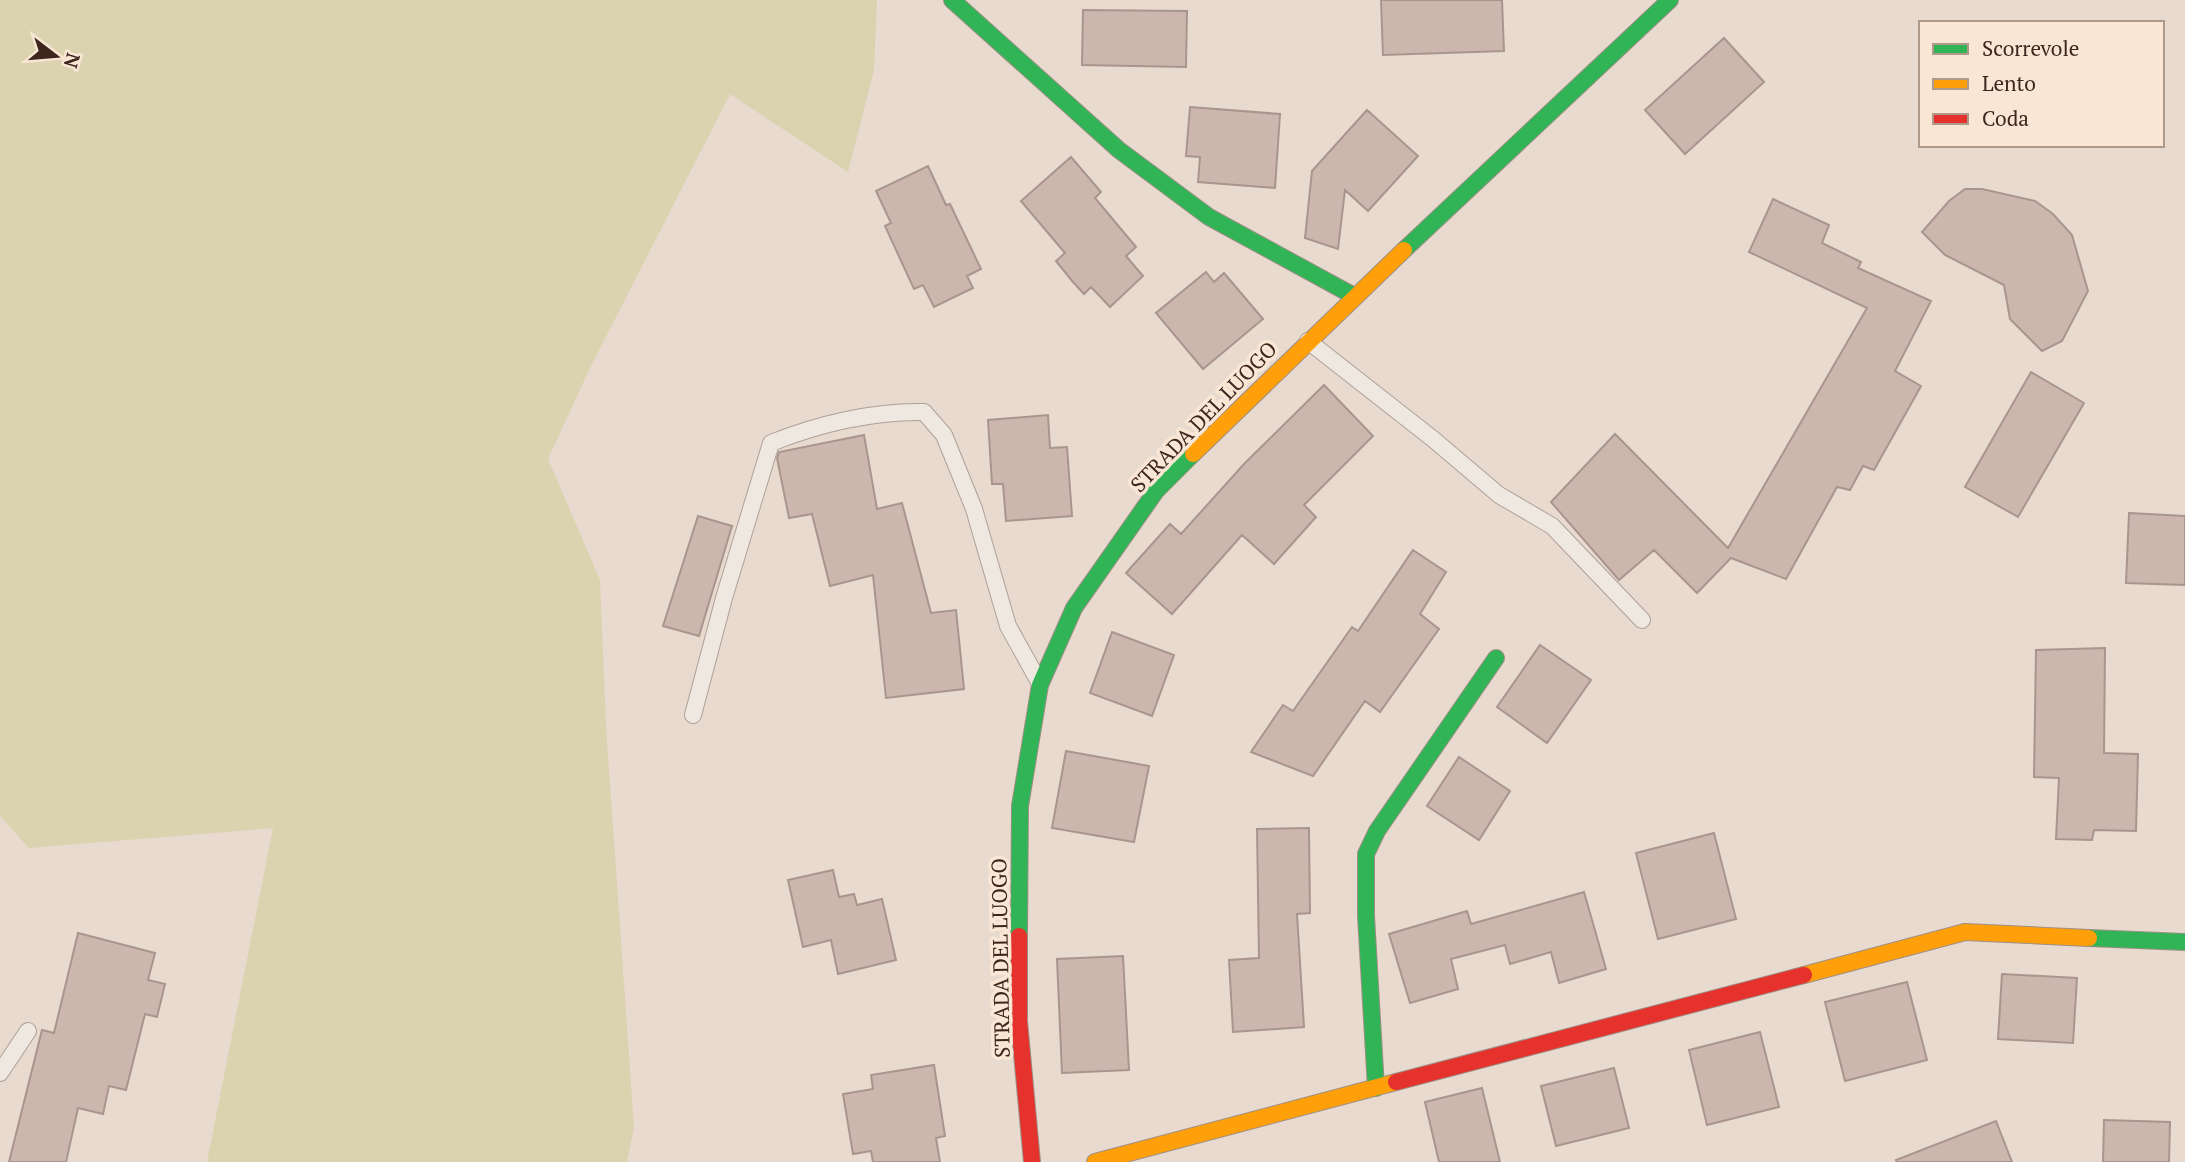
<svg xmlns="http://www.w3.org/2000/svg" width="2185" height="1162" viewBox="0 0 2185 1162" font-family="'PT Serif',serif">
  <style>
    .green { fill: #dbd2af }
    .building { fill: #ccb7ae; stroke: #a9958d; stroke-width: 2 }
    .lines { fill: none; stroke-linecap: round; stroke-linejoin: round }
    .lane-casing { stroke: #ada097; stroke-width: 18 }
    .fast-casing { stroke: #9d8f86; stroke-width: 18 }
    .slow-casing { stroke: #9d8f86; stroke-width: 18 }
    .jam-casing { stroke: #9d8f86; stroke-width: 18 }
    .lane { stroke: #efe8e1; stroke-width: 16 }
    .fast { stroke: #30b455; stroke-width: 16 }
    .slow { stroke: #ff9f0a; stroke-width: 16 }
    .jam { stroke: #e5322d; stroke-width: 16 }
    .labels { text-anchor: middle; stroke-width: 7; stroke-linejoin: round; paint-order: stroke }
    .street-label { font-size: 21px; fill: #3d261d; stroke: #f9e6d4 }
  </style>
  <rect width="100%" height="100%" fill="#e8dace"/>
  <path class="green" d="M 0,0 L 877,0 L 874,70 L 848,172 L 730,94 L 590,368 L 548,459 L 600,580 L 606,727 L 634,1127 L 627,1162 L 207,1162 L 273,828 L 29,848 L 0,816 Z"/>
  <path class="building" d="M 1381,0 L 1502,0 L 1504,51 L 1383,55 Z
    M 1083,10 L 1187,11 L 1186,67 L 1082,65 Z
    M 1724,38 L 1764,82 L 1685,154 L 1645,110 Z
    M 1190,107 L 1280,114 L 1275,188 L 1198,182 L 1200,157 L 1186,156 Z
    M 1367,110 L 1418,156 L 1368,211 L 1345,190 L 1338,249 L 1305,238 L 1312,171 Z
    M 1071,157 L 1101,192 L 1095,198 L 1136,247 L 1126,256 L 1143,276 L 1110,307 L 1091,287 L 1084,294 L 1073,282 L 1056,261 L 1065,253 L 1021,201 Z
    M 928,166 L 946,205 L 950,204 L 981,269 L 967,276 L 973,288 L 934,307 L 923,285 L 914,289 L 885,226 L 891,223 L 876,191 Z
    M 1965,189 L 1982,189 L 2035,201 L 2053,214 L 2072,235 L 2088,291 L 2062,341 L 2042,351 L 2010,319 L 2004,285 L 1945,255 L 1922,232 L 1949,201 Z
    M 1773,199 L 1829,225 L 1822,243 L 1861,262 L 1858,268 L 1931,301 L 1895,371 L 1921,386 L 1874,470 L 1863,466 L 1850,490 L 1837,487 L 1786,579 L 1731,558 L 1697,593 L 1654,550 L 1619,580 L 1551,502 L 1615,434 L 1728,548 L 1867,308 L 1749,252 Z
    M 1206,272 L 1214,282 L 1224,273 L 1263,319 L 1203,369 L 1156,313 Z
    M 2031,372 L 2084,403 L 2018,517 L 1965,487 Z
    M 1324,385 L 1373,436 L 1304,505 L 1316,517 L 1274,564 L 1242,535 L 1172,614 L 1126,573 L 1170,524 L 1181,534 L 1244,464 Z
    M 1048,415 L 1050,448 L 1067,447 L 1072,516 L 1006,521 L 1003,484 L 992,484 L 988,420 Z
    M 864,435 L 877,509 L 902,503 L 931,613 L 956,610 L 964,689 L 886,698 L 873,575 L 830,586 L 812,514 L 789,518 L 777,458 L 779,452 Z
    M 2129,513 L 2185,516 L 2185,585 L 2126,583 Z
    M 698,516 L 732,526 L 699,636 L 663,626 Z
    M 1413,550 L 1446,572 L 1420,614 L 1439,629 L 1380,712 L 1365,701 L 1313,776 L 1251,752 L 1283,705 L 1293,711 L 1352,627 L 1358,631 Z
    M 1112,632 L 1174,655 L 1152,716 L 1090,693 Z
    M 1540,645 L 1591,680 L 1547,743 L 1497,707 Z
    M 2105,648 L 2104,753 L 2138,754 L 2136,831 L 2094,830 L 2092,840 L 2056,839 L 2059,778 L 2034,777 L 2036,650 Z
    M 1066,751 L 1149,766 L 1134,842 L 1052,828 Z
    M 1459,757 L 1510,791 L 1479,840 L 1427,806 Z
    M 1309,828 L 1310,913 L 1297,914 L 1304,1027 L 1233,1032 L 1229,960 L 1259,958 L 1257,829 Z
    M 1714,833 L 1736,919 L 1658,939 L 1636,853 Z
    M 833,870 L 839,897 L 854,894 L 857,905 L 882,899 L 896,960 L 838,974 L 831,940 L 803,947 L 788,880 Z
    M 1584,892 L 1606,969 L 1559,983 L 1551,952 L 1510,964 L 1505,945 L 1451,959 L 1458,989 L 1410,1003 L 1389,934 L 1467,911 L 1471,924 Z
    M 78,933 L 155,953 L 148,980 L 165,984 L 157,1017 L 145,1014 L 126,1090 L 109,1086 L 103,1114 L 78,1108 L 66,1162 L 9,1162 L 42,1030 L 54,1033 Z
    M 1123,956 L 1129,1070 L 1062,1073 L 1057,959 Z
    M 2002,974 L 2077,978 L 2073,1043 L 1998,1039 Z
    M 1907,982 L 1927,1060 L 1845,1081 L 1825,1002 Z
    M 1760,1032 L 1779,1107 L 1707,1125 L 1689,1050 Z
    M 934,1065 L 945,1136 L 936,1138 L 940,1162 L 873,1162 L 871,1151 L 853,1154 L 843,1094 L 873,1089 L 871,1075 Z
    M 1614,1068 L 1629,1128 L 1556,1146 L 1541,1086 Z
    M 1482,1088 L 1500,1162 L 1439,1162 L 1425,1102 Z
    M 2104,1120 L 2170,1122 L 2169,1162 L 2103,1162 Z
    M 1996,1121 L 2012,1162 L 1897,1162 L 1896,1160 Z"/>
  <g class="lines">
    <g class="lane-casing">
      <path id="lane" d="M 1308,341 L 1433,439 L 1499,495 L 1552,526 L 1642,620
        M 693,715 L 724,598 L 771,443 C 818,424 873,411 924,412 L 944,435 L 974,509 L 1008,626 L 1038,680
        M 0,1073 L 28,1031"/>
    </g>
    <g class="fast-casing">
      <path id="fast" d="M 952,0 L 1119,150 L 1209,217 L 1354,296
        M 1404,250 L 1670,0
        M 1019,936 L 1020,806 L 1040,685 L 1074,608 L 1156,491 L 1193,454
        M 2089,938 L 2185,942
        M 1376,1088 L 1366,916 L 1366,854 L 1377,831 L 1496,658"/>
    </g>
    <g class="slow-casing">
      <path id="slow" d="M 1193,454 L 1404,250
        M 1804,975 L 1965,932 L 2089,938
        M 1095,1162 L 1396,1082"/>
    </g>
    <g class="jam-casing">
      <path id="jam" d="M 1019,936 L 1019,1021 L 1032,1162
        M 1396,1082 L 1804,975"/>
    </g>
    <use href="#lane" class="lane"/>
    <use href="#fast" class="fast"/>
    <use href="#slow" class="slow"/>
    <use href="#jam" class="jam"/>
  </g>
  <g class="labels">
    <g class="street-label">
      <text transform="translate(1204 417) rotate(-46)" y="7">STRADA DEL LUOGO</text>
      <text transform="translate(1001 958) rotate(-91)" y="7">STRADA DEL LUOGO</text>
    </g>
  </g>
  <rect x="1919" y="21" width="245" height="126" fill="#f9e6d4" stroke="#ae998b" stroke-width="2"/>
  <rect x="1933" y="44" width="35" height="10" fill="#30b455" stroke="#ae998b" stroke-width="2"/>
  <text x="1982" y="56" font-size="21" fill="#3d261d">Scorrevole</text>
  <rect x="1933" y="79" width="35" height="10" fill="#ff9f0a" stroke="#ae998b" stroke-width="2"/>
  <text x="1982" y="91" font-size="21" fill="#3d261d">Lento</text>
  <rect x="1933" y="114" width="35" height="10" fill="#e5322d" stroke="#ae998b" stroke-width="2"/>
  <text x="1982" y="126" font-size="21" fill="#3d261d">Coda</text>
  <g transform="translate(56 56) rotate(106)" stroke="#f9e6d4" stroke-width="5" paint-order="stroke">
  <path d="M0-5L12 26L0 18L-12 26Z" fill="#3d261d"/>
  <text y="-10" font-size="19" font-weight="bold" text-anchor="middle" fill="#3d261d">N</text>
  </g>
</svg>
